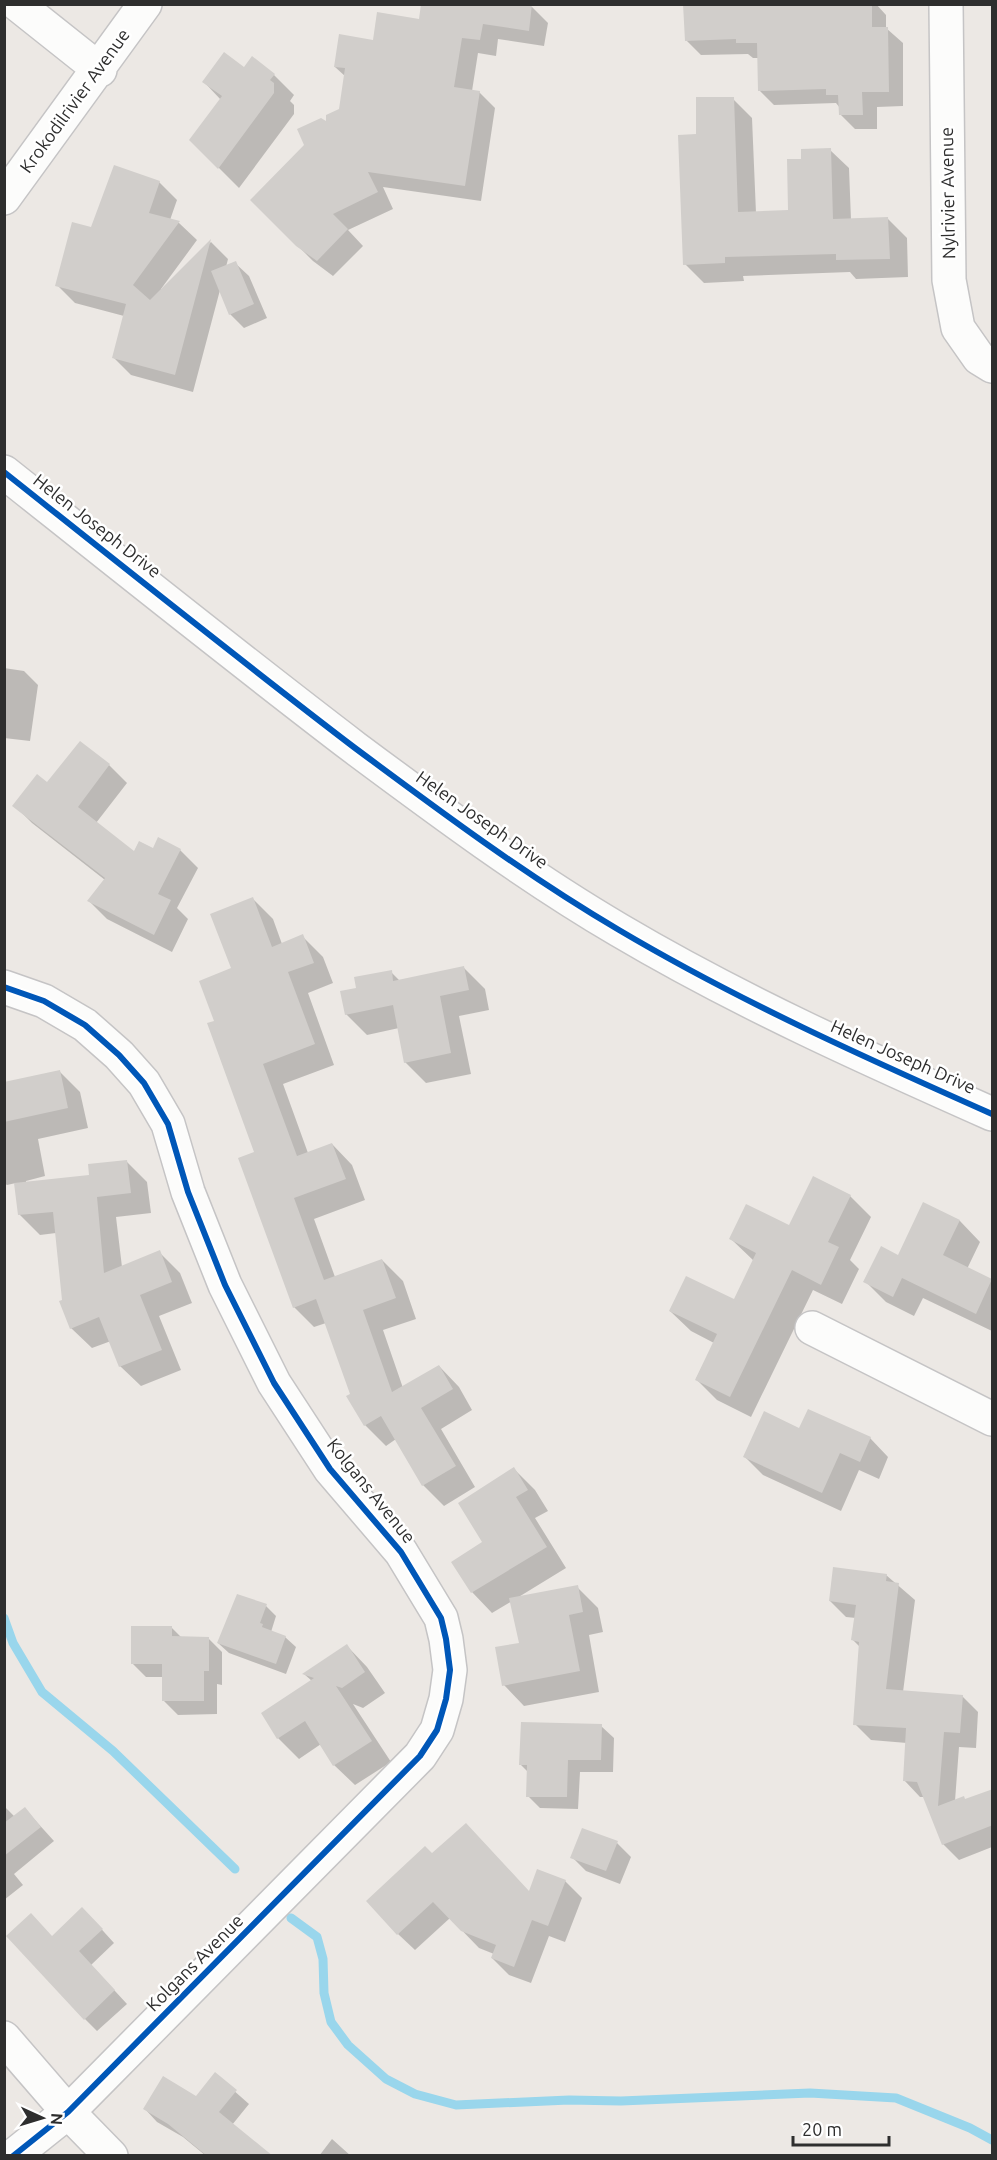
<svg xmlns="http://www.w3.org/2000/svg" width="997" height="2160" viewBox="0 0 997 2160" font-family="Ubuntu,sans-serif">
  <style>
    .shadow { fill: #0003 }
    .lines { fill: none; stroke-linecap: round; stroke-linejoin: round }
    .stream { stroke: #99d6ec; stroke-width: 9 }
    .building { fill: #d1cecb }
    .minor-casing { stroke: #c5c4c5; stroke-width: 36 }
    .minor { stroke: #fcfcfb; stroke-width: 33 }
    .cycleway-casing { stroke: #fff; stroke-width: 10 }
    .cycleway { stroke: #0057b8; stroke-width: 6 }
    .labels { text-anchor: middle; stroke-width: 5; stroke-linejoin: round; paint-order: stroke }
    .street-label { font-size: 18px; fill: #2e2e2e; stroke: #fff }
  </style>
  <rect width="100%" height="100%" fill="#ece8e4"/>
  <path class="shadow" d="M 685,4 L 876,4 L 886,15 L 886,28 L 903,43 L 903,106 L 877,107 L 877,129 L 855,129 L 840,114 L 840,108 L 836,103 L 774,105 L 759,90 L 758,58 L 753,58 L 748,54 L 701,55 L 686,40 Z
    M 532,7 L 548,23 L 544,46 L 498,39 L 496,56 L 478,53 L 472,91 L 479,92 L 495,108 L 481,201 L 383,187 L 393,209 L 348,230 L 363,246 L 333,276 L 313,261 L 252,200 L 341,110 L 346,77 L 335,67 L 374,41 L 421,21 Z
    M 244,69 L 274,75 L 294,95 L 290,101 L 294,105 L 294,114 L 239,188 L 191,140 L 221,100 L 204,82 Z
    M 733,99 L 752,118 L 756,213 L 790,212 L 803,160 L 830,150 L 849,168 L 851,220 L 888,219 L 907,238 L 908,277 L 856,279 L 850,272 L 743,276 L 744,281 L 704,283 L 685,264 L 697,136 Z
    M 159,182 L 177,200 L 170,220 L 179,223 L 197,240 L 161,289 L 162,290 L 211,242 L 228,259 L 226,267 L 235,263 L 249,276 L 267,318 L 244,328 L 230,314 L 220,290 L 193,392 L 131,375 L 113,357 L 124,316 L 75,303 L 57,285 L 92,229 Z
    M 4,668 L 24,671 L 38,685 L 30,741 L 4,738 Z
    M 109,765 L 127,783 L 96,823 L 135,853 L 153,850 L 180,850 L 198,868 L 177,908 L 188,919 L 172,952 L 107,919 L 89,901 L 105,880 L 32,823 L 14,805 L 48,784 Z
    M 253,899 L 273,919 L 282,944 L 302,936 L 323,957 L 333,983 L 308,993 L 334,1065 L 283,1084 L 308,1153 L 332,1144 L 352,1165 L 365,1200 L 314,1219 L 335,1277 L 382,1260 L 403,1281 L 416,1319 L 383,1330 L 403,1388 L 439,1366 L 459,1387 L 472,1410 L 441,1429 L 475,1487 L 444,1506 L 423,1485 L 396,1439 L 386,1446 L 365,1425 L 326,1323 L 314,1327 L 294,1307 L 256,1153 L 233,969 Z
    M 464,968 L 485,989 L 489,1010 L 459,1016 L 471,1074 L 426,1083 L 405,1062 L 399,1028 L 367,1035 L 346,1014 L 391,972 L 400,981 Z
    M 59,1071 L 80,1092 L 88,1128 L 38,1139 L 45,1176 L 26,1181 L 26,1183 L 91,1176 L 127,1162 L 147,1182 L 151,1213 L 116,1217 L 122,1267 L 159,1252 L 180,1273 L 192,1303 L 159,1316 L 181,1370 L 141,1386 L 120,1366 L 111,1341 L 92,1348 L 71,1328 L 63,1301 L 56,1233 L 40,1235 L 19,1214 L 16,1183 L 7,1185 L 4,1183 L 4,1083 Z
    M 850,1196 L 871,1217 L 850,1260 L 859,1269 L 842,1304 L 813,1290 L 751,1417 L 717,1400 L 696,1379 L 714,1343 L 691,1331 L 670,1311 L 734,1301 L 754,1261 L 731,1239 L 790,1227 Z
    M 924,1204 L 960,1221 L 980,1242 L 967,1269 L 992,1282 L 992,1331 L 923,1298 L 914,1316 L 886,1302 L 865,1281 L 899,1257 Z
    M 800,1430 L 870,1438 L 888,1457 L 879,1479 L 859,1470 L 841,1511 L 763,1475 L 745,1457 Z
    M 514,1469 L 535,1490 L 548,1511 L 535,1518 L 566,1568 L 517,1598 L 577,1587 L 598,1608 L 603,1632 L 589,1635 L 599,1692 L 524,1706 L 504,1685 L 520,1644 L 512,1601 L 492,1613 L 472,1592 L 485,1543 Z
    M 886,1575 L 915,1600 L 903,1692 L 962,1696 L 978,1712 L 976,1748 L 959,1747 L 955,1801 L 966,1801 L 992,1790 L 992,1847 L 959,1860 L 943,1844 L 925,1797 L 920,1797 L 904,1780 L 907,1743 L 871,1740 L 855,1724 L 860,1647 L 853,1640 L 856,1618 L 846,1617 L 830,1601 Z
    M 266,1606 L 276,1616 L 271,1632 L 285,1637 L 296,1647 L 286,1674 L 229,1653 L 218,1643 Z
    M 171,1627 L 182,1638 L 208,1638 L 222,1652 L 222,1685 L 217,1684 L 217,1714 L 178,1715 L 164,1701 L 164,1677 L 146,1677 L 132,1663 Z
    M 347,1646 L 367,1667 L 385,1693 L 363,1708 L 353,1704 L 391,1762 L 355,1785 L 334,1765 L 321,1744 L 299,1759 L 278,1738 L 263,1714 L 312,1681 L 304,1674 Z
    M 601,1726 L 614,1738 L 613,1772 L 580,1772 L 578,1809 L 540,1808 L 528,1796 L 529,1773 L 521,1765 Z
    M 4,1806 L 15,1817 L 25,1809 L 54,1841 L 14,1874 L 23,1885 L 4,1900 Z
    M 617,1843 L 631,1857 L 620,1884 L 586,1871 L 572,1857 Z
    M 433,1855 L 530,1893 L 565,1881 L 582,1898 L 565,1942 L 549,1936 L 531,1983 L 509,1975 L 492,1958 L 494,1954 L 479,1948 L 450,1918 L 415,1950 L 398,1934 Z
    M 95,1922 L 114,1943 L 91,1965 L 127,2004 L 97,2031 L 85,2019 L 53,1938 Z
    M 215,2074 L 249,2104 L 232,2125 L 268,2156 L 206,2156 L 183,2137 L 157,2122 L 145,2109 L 196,2098 Z
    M 332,2139 L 351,2156 L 319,2156 Z"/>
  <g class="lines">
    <path class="stream" d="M 4,1618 L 13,1643 L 42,1692 L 113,1751 L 235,1869
      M 291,1918 L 317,1937 L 323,1959 L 324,1993 L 331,2022 L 348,2045 L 386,2079 L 415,2094 L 456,2105 L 569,2100 L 621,2101 L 810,2093 L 896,2098 L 970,2128 L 992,2140"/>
  </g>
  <path class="building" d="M 421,4 L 532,4 L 529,31 L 483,24 L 480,40 L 462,38 L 454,87 L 480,91 L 465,186 L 368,172 L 378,192 L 333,214 L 348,229 L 317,261 L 296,246 L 250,200 L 304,145 L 297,129 L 321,118 L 326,121 L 326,115 L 339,109 L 345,68 L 334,67 L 339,34 L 373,40 L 377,12 L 419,19 Z
    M 683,4 L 872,4 L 872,27 L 888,27 L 889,92 L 862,92 L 863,115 L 839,115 L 838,95 L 826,95 L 826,89 L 758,91 L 757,43 L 736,43 L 736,39 L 685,41 Z
    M 224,52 L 244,67 L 252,56 L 275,74 L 270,80 L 274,83 L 274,93 L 218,169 L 189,140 L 222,96 L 202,82 Z
    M 696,97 L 734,97 L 738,212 L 788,210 L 787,159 L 801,159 L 801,149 L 831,148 L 833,219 L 888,217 L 890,259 L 836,260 L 836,254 L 725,257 L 725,263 L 683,265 L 678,135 L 696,134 Z
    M 114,165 L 160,181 L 149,213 L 180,221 L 133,285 L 150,300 L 211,239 L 175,375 L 112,358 L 126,304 L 55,286 L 72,222 L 91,227 Z
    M 236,261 L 254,304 L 229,315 L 211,271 Z
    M 80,741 L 110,764 L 78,807 L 134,851 L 139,841 L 153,848 L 158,837 L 181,849 L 158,894 L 171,900 L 154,935 L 87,901 L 105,878 L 12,806 L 37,774 L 47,782 Z
    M 253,897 L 272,947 L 303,934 L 314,963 L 288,972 L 315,1044 L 263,1064 L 297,1156 L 332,1143 L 346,1179 L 294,1198 L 324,1280 L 382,1259 L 396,1298 L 363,1310 L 392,1392 L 439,1365 L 453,1389 L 421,1408 L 456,1466 L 422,1486 L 381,1416 L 364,1426 L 346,1396 L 350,1394 L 316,1299 L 293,1308 L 238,1158 L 254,1152 L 207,1023 L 214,1021 L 199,981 L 231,968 L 210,914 Z
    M 464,966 L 469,990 L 440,996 L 451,1053 L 404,1063 L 393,1005 L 345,1015 L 340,991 L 356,988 L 354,977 L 392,970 L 393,981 Z
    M 60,1070 L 68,1108 L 4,1122 L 4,1082 Z
    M 127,1160 L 131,1193 L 97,1197 L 104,1273 L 160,1250 L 172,1282 L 140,1295 L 162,1350 L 119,1367 L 99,1317 L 70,1329 L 59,1301 L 62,1300 L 53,1212 L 18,1215 L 14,1183 L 89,1175 L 88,1164 Z
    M 813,1176 L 851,1195 L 828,1242 L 839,1247 L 821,1285 L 792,1270 L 730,1397 L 695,1380 L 717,1334 L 669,1311 L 686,1276 L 734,1299 L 756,1253 L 729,1239 L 746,1204 L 789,1225 Z
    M 923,1202 L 960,1220 L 943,1255 L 992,1279 L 976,1314 L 902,1278 L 893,1297 L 863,1282 L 881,1246 L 898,1255 Z
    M 808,1409 L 871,1437 L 860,1462 L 840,1453 L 822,1493 L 743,1457 L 764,1411 L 799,1428 Z
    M 514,1467 L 528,1490 L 516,1497 L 547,1547 L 471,1593 L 451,1562 L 482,1542 L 458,1503 Z
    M 833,1567 L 887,1574 L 886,1581 L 899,1583 L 886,1689 L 963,1695 L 960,1733 L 944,1732 L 938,1806 L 964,1796 L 965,1799 L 993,1789 L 993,1825 L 942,1845 L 917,1782 L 903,1781 L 906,1728 L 853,1725 L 859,1642 L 851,1640 L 856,1605 L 829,1601 Z
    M 578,1585 L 583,1612 L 569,1615 L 580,1671 L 502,1686 L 495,1647 L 519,1643 L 509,1598 Z
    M 237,1594 L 267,1604 L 260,1623 L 263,1624 L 262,1627 L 286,1636 L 276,1664 L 217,1643 Z
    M 131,1626 L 172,1626 L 172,1636 L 209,1637 L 209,1671 L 204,1671 L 204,1701 L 162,1701 L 162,1664 L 131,1664 Z
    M 347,1644 L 365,1672 L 342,1688 L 336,1686 L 372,1741 L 333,1766 L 305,1721 L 277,1739 L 261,1713 L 314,1678 L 302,1674 Z
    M 521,1722 L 602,1724 L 601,1760 L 568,1760 L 567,1797 L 526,1797 L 527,1765 L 519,1765 Z
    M 25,1807 L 41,1827 L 4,1856 L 4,1823 Z
    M 466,1823 L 529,1891 L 537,1869 L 566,1880 L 548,1926 L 532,1920 L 514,1967 L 491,1958 L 496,1945 L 461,1931 L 433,1902 L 397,1935 L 366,1901 L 425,1846 L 432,1853 Z
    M 582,1828 L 618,1841 L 606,1871 L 570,1858 Z
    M 82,1907 L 103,1929 L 79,1951 L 115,1990 L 84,2020 L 6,1936 L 31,1913 L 52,1936 Z
    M 215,2072 L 237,2090 L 219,2112 L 273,2156 L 207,2156 L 168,2124 L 143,2109 L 163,2076 L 196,2096 Z"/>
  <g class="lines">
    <g class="minor-casing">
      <path id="minor" d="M 17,4 L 100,70
        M 946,4 L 949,280 L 958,328 L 979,358 L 992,366
        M 4,198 L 145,4
        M 4,472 C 121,565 237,658 355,748 C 441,812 527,876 619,930 C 739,1001 866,1058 992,1114
        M 4,987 L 44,1001 L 85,1025 L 119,1055 L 144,1083 L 168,1124 L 188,1192 L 225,1285 L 274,1383 L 330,1469 L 401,1552 L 441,1618 L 446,1639 L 450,1670 L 446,1699 L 437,1730 L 420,1756 L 68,2112 L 13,2156
        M 812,1328 L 992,1419
        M 4,2038 L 68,2112 L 111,2156"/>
    </g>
    <use href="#minor" class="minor"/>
    <g class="cycleway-casing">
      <path id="cycleway" d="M 4,472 C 121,565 237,658 355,748 C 441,812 527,876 619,930 C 739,1001 866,1058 992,1114
        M 4,987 L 44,1001 L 85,1025 L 119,1055 L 144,1083 L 168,1124 L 188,1192 L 225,1285 L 274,1383 L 330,1469 L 401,1552 L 441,1618 L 446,1639 L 450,1670 L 446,1699 L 437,1730 L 420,1756 L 68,2112 L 13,2156"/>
    </g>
    <use href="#cycleway" class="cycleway"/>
  </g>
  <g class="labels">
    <g class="street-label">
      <text transform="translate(75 101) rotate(-54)" y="6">Krokodilrivier Avenue</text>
      <text transform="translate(948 193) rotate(-91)" y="6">Nylrivier Avenue</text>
      <text transform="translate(97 526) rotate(38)" y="6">Helen Joseph Drive</text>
      <text transform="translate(482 820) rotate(35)" y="6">Helen Joseph Drive</text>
      <text transform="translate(903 1057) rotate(24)" y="6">Helen Joseph Drive</text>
      <text transform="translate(371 1491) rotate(51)" y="6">Kolgans Avenue</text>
      <text transform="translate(195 1963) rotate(-45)" y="6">Kolgans Avenue</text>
    </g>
  </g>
  <rect width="997" height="2160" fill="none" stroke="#2e2e2e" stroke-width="12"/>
  <g transform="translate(42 2118) rotate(94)" stroke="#ffffff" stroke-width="4.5" paint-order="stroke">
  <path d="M0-4.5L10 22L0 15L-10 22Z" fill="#2e2e2e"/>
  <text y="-9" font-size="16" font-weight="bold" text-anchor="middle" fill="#2e2e2e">N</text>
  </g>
  <path d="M793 2136v9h96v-9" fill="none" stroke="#2e2e2e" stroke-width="3"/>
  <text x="802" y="2136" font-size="18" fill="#2e2e2e" stroke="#ffffff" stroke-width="4.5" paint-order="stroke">20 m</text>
</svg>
